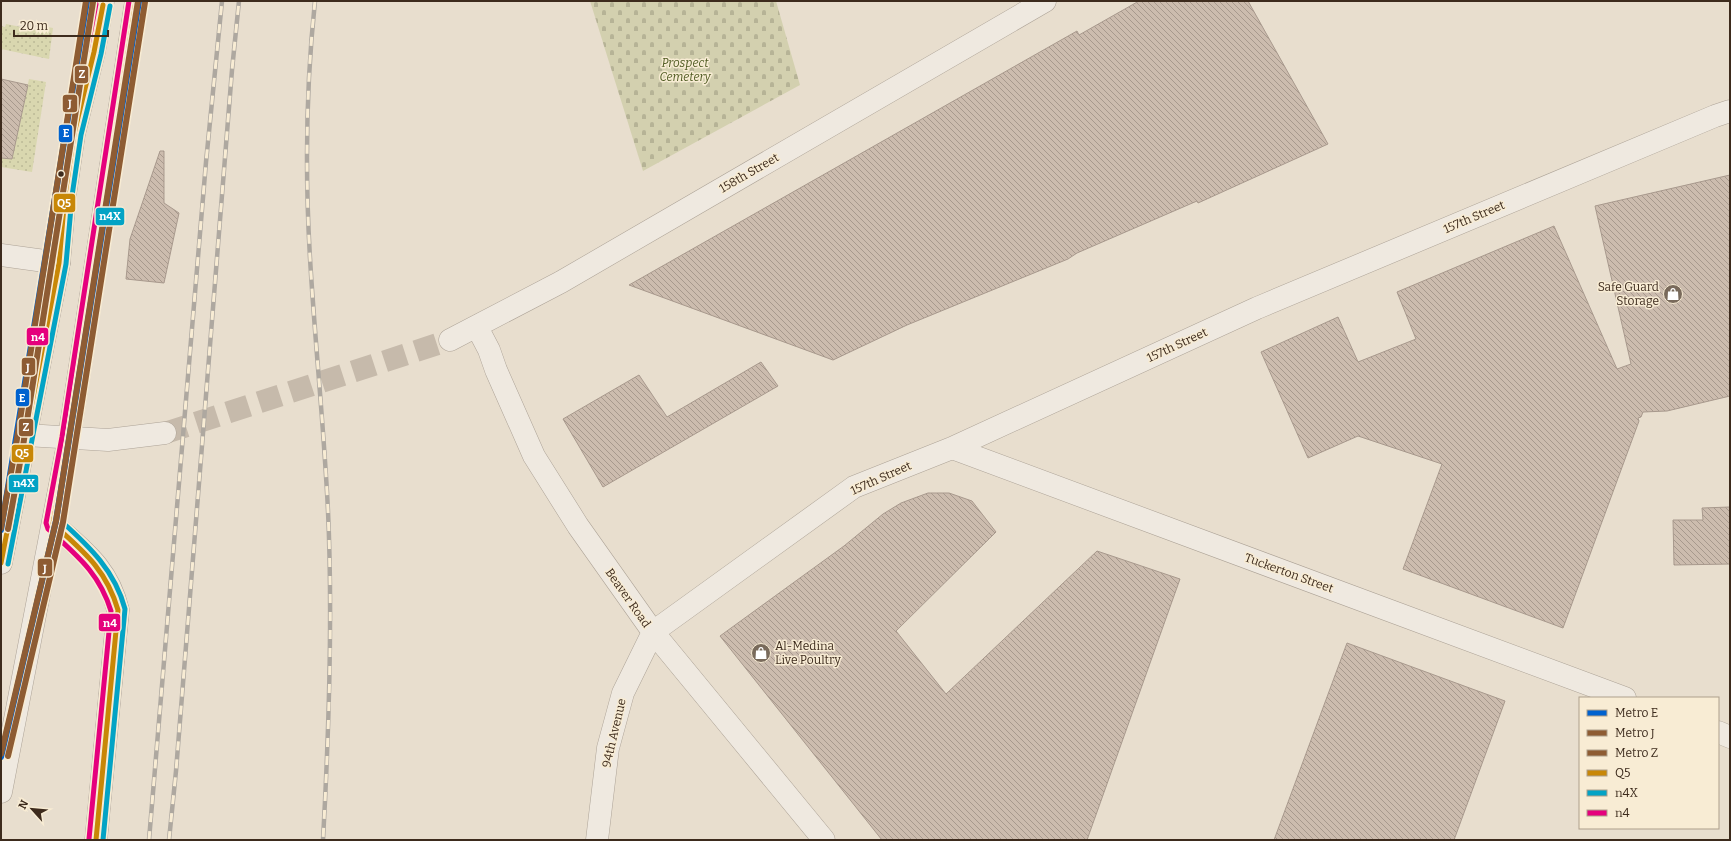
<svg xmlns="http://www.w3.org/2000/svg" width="1731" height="841" viewBox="0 0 1731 841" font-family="Bitter,serif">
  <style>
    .grass { fill: url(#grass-dots) }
    .cemetery { fill: url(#cemetery-stones) }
    .building { fill: url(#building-back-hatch); stroke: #a8998d }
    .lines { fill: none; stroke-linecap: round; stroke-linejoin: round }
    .minor-tunnel { stroke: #c6baab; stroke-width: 22; stroke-dasharray: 22 11; stroke-linecap: butt }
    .minor-casing { stroke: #ada397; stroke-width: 23 }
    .tertiary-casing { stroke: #ada397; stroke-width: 23 }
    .minor { stroke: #efe9e0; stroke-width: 22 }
    .tertiary { stroke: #efe9e0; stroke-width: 22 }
    .rail-casing { stroke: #aea8a0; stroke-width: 4.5 }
    .rail { stroke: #f8ecd4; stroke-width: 3; stroke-dasharray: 9; stroke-linecap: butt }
    .bus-1-casing { stroke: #f8ecd4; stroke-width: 8 }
    .bus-2-casing { stroke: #f8ecd4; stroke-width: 8 }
    .bus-3-casing { stroke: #f8ecd4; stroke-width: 8 }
    .bus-1 { stroke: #c88707; stroke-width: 5 }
    .bus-2 { stroke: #03a3c5; stroke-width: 5 }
    .bus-3 { stroke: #e5007d; stroke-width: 5 }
    .metro-1-casing { stroke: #f8ecd4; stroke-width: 9 }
    .metro-2-casing { stroke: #f8ecd4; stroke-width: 9 }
    .metro-3-casing { stroke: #f8ecd4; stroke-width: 9 }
    .metro-1 { stroke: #0062cf; stroke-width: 6 }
    .metro-2 { stroke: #8e5c33; stroke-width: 6 }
    .metro-3 { stroke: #8e5c33; stroke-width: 6 }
    .bus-dot { fill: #3d2b1d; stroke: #f8ecd4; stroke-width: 1.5 }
    .labels { text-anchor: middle; stroke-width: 3; stroke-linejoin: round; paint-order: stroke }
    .park-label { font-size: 12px; font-style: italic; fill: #4f5b22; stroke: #f8ecd4 }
    .street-label { font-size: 12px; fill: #3d2b1d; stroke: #f8ecd4 }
    .poi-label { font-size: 12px; fill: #3d2b1d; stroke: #f8ecd4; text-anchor: end }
    .line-badge { stroke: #f8ecd4; stroke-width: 1.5 }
    .badge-label { font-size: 11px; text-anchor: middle; font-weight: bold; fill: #fff }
  </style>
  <defs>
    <pattern id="grass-dots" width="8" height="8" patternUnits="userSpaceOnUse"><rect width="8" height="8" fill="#d9d7af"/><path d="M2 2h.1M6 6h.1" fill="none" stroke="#bbb996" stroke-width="1.8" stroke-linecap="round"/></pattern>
    <pattern id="cemetery-stones" width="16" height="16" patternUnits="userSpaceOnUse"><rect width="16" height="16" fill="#d3d0af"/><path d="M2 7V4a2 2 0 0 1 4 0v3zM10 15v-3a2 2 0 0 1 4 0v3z" fill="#b6b396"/></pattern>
    <pattern id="building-back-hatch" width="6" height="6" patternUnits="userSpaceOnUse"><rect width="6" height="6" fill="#ccbcae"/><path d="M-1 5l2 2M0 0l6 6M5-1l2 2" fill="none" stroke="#a7998d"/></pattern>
  </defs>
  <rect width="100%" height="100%" fill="#e8dece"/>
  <path class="grass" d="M 6,24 L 36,30 L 37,25 L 53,28 L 49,59 L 1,49 L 1,26 L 5,27 Z
    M 29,79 L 46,82 L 32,172 L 1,167 L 1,144 L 14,146 Z"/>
  <path class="cemetery" d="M 590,1 L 776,1 L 800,85 L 643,171 Z"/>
  <path class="building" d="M 1139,1 L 1248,1 L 1328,144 L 1198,203 L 1197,201 L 1077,253 L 1068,259 L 907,325 L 833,360 L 629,285 L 1077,31 L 1079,35 Z
    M 1,79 L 28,85 L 12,159 L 1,158 Z
    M 160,151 L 164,151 L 164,203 L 179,213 L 164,283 L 126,279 L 130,239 Z
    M 1730,175 L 1730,396 L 1667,411 L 1643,412 L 1641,417 L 1638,418 L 1639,421 L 1563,628 L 1403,569 L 1442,464 L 1358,436 L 1308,458 L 1261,352 L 1338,317 L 1358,362 L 1416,339 L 1397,292 L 1554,226 L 1617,369 L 1631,364 L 1595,206 Z
    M 761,362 L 778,386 L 603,487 L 563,419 L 639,375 L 667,417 Z
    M 928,493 L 949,493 L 972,501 L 996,532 L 896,631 L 946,694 L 1097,551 L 1180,579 L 1087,840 L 882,840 L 720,636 L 844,546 L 883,514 L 901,503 Z
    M 1730,507 L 1730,564 L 1674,565 L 1673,520 L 1703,520 L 1702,508 Z
    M 1347,643 L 1505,701 L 1454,840 L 1274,840 Z"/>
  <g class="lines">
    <path class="minor-tunnel" d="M 165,433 L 450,340"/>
    <g class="minor-casing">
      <path id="minor" d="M 1,255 L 59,263
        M 477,327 L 489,350 L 496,370 L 534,456 L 578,526 L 653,632 L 824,840
        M 450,340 L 561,282 L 1045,1
        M 26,435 L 108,440 L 165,433
        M 952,448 L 1625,698
        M 53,524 C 83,551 108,568 118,610 L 96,840
        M 1718,732 L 1730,737
        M 1,792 L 69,438 L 136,1
        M 597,840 L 608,748 L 623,693 L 653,632 L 854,487 L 952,448 L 1257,308 L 1715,116 L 1730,111"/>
    </g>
    <g class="tertiary-casing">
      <path id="tertiary" d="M 1,563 L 59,263 L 65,195 L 74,134 L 94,52 L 103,1"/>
    </g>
    <use href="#minor" class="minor"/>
    <use href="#tertiary" class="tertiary"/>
    <g class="rail-casing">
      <path id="rail" d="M 315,1 C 306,86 305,173 310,258 C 315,343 324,427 328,511 C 333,620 329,731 323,840
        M 149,840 L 206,162 L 222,1
        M 169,840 L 176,771 L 232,70 L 239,1"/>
    </g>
    <use href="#rail" class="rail"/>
    <g class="bus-1-casing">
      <path id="bus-1" d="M 1,563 L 59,263 L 65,195 L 74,134 L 94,52 L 103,5
        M 96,840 L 118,610 C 106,569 84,552 53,524 L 69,438 L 136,1"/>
    </g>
    <g class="bus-2-casing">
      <path id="bus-2" d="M 8,564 L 66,264 L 72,196 L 81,135 L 101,54 L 110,6
        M 103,840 L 125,609 C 115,571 90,547 61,521 L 76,439 L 143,2"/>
    </g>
    <g class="bus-3-casing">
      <path id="bus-3" d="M 1,526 L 52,262 L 58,194 L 67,133 L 87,51 L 96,4
        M 89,839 L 111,611 C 99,572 76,555 48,529 L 46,523 L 62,437 L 129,1"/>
    </g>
    <use href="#bus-1" class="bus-1"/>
    <use href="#bus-2" class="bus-2"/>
    <use href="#bus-3" class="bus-3"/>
    <g class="metro-1-casing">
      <path id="metro-1" d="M 1,530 L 87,1
        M 1,757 L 56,521 L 139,1"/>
    </g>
    <g class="metro-2-casing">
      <path id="metro-2" d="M 1,528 L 16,445 L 86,1
        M 1,754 L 56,521 L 138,1"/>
    </g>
    <g class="metro-3-casing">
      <path id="metro-3" d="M 8,529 L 23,446 L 93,2
        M 8,756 L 63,522 L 145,2"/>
    </g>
    <use href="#metro-1" class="metro-1"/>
    <use href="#metro-2" class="metro-2"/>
    <use href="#metro-3" class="metro-3"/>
  </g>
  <defs>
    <g id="shop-disc" transform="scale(1)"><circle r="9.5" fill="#796a5b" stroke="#f8ecd4"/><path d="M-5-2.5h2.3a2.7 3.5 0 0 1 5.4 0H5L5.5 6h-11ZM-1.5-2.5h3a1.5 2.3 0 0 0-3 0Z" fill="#fff"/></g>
  </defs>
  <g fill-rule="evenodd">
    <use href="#shop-disc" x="1673" y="294"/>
    <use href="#shop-disc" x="761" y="653"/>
  </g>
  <circle class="bus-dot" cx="61" cy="174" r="3.5"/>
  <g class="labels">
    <g class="park-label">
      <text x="685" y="67">Prospect<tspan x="685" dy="14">Cemetery</tspan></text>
    </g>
    <g class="street-label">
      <text transform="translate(749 173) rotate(-30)" y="4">158th Street</text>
      <text transform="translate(1474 217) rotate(-23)" y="4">157th Street</text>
      <text transform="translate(1177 345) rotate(-25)" y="4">157th Street</text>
      <text transform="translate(881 478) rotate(-24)" y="4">157th Street</text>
      <text transform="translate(1289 573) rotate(20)" y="4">Tuckerton Street</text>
      <text transform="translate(628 598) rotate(55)" y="4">Beaver Road</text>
      <text transform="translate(614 733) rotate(-77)" y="4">94th Avenue</text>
    </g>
    <g class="poi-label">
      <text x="1659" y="291">Safe Guard<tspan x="1659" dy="14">Storage</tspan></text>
      <text x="775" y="650" text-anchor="start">Al-Medina<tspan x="775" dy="14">Live Poultry</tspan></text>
    </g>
  </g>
  <g class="line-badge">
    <rect x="74" y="65" width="15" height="19" rx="4" fill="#8e5c33"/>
    <rect x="62" y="94" width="16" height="19" rx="4" fill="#8e5c33"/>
    <rect x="58" y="124" width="15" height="19" rx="4" fill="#0062cf"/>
    <rect x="53" y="193" width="23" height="20" rx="4" fill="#c88707"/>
    <rect x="95" y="207" width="30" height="19" rx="4" fill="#03a3c5"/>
    <rect x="26" y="327" width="23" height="19" rx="4" fill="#e5007d"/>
    <rect x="21" y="357" width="15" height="19" rx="4" fill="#8e5c33"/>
    <rect x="15" y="388" width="15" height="19" rx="4" fill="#0062cf"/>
    <rect x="18" y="418" width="16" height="19" rx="4" fill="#8e5c33"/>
    <rect x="11" y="444" width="23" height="19" rx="4" fill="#c88707"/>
    <rect x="8" y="474" width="31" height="19" rx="4" fill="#03a3c5"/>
    <rect x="37" y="558" width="16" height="19" rx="4" fill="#8e5c33"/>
    <rect x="98" y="613" width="23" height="19" rx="4" fill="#e5007d"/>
  </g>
  <g class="badge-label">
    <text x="82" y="78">Z</text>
    <text x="70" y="107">J</text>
    <text x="66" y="137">E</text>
    <text x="64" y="207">Q5</text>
    <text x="110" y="220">n4X</text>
    <text x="38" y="341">n4</text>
    <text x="28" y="371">J</text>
    <text x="22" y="402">E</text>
    <text x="26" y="431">Z</text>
    <text x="22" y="457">Q5</text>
    <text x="24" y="487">n4X</text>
    <text x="45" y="572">J</text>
    <text x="110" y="627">n4</text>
  </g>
  <rect width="1731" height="841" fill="none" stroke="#3d2b1d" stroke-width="4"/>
  <rect x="1579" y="697" width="140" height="132" fill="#f8ecd4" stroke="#ad9f8b"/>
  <rect x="1587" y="710" width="20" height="6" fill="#0062cf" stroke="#ad9f8b"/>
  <text x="1615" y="717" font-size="12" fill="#3d2b1d">Metro E</text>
  <rect x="1587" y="730" width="20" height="6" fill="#8e5c33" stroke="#ad9f8b"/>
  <text x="1615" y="737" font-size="12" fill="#3d2b1d">Metro J</text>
  <rect x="1587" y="750" width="20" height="6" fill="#8e5c33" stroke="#ad9f8b"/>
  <text x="1615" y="757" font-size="12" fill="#3d2b1d">Metro Z</text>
  <rect x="1587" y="770" width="20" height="6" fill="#c88707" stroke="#ad9f8b"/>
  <text x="1615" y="777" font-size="12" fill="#3d2b1d">Q5</text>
  <rect x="1587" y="790" width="20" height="6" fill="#03a3c5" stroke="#ad9f8b"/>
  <text x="1615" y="797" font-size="12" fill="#3d2b1d">n4X</text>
  <rect x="1587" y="810" width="20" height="6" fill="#e5007d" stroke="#ad9f8b"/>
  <text x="1615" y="817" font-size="12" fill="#3d2b1d">n4</text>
  <g transform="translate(32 809) rotate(297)" stroke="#f8ecd4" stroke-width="3" paint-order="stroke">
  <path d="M0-3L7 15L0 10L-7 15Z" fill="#3d2b1d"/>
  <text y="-6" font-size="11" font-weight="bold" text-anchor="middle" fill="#3d2b1d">N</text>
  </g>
  <path d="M14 30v6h94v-6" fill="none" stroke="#3d2b1d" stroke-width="2"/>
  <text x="20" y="30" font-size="12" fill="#3d2b1d" stroke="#f8ecd4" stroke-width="3" paint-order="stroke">20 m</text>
</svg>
